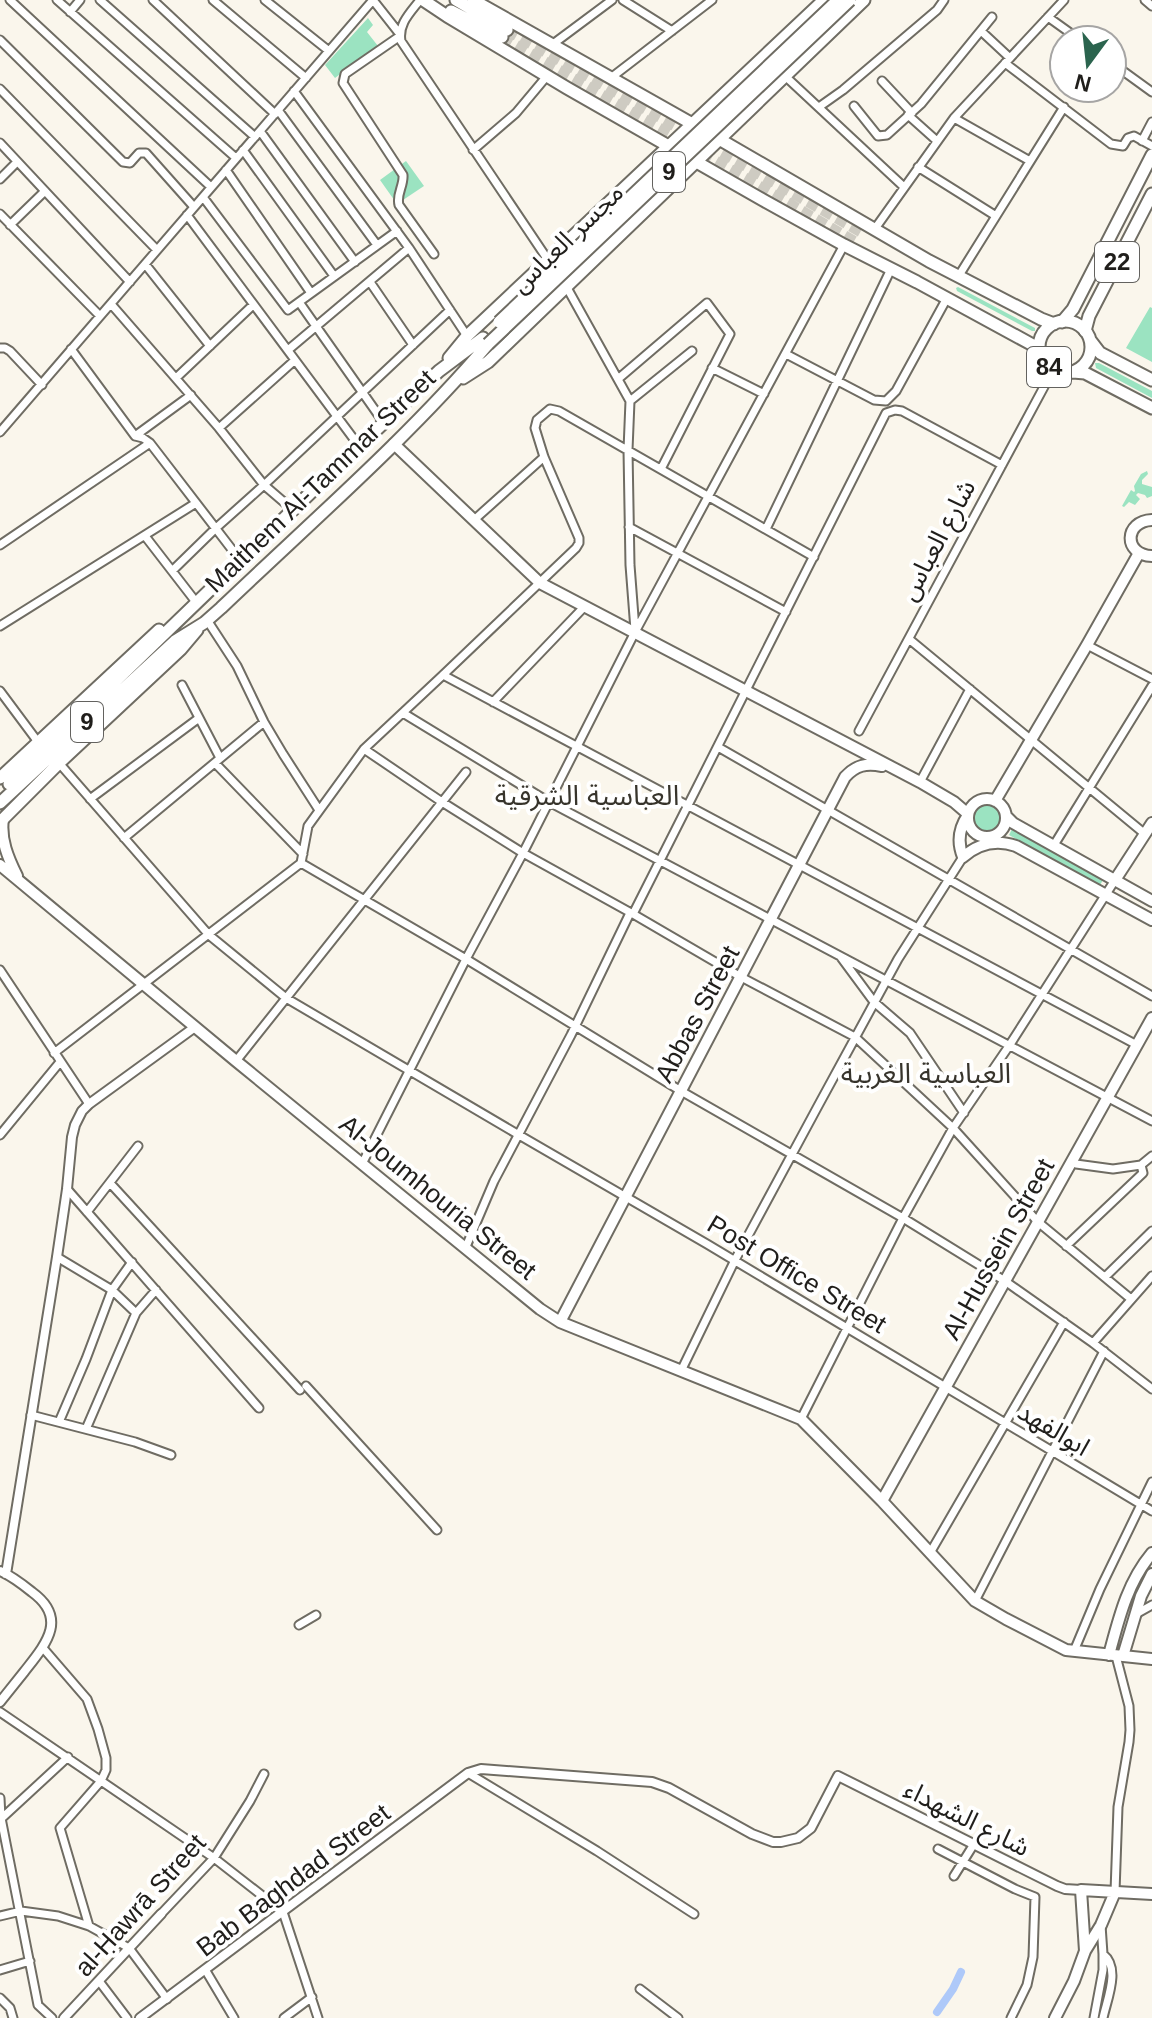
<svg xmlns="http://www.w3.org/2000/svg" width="1152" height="2018" viewBox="0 0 1152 2018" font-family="Arial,'Noto Sans Arabic',sans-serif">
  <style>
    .green { fill: #9be3c1 }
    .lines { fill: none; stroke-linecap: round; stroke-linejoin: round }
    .canal { stroke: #aec9f9; stroke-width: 8 }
    .trunk-tunnel { stroke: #cecbc2; stroke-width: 11; stroke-dasharray: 11 5.5; stroke-linecap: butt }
    .minor-casing { stroke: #6f6c63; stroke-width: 11 }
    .tertiary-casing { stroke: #6f6c63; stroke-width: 12 }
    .secondary-casing { stroke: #6f6c63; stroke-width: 14 }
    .primary-casing { stroke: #6f6c63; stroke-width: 15 }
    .trunk-casing { stroke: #6f6c63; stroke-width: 15 }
    .minor { stroke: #fff; stroke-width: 7 }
    .tertiary { stroke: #fff; stroke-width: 8 }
    .secondary { stroke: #fff; stroke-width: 10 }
    .primary { stroke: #fff; stroke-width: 11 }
    .trunk { stroke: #fff; stroke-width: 11 }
    .trunk-bridge-casing { stroke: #6f6c63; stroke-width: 15; stroke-linecap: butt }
    .trunk-bridge { stroke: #fff; stroke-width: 11 }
    .labels { text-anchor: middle; stroke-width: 8; stroke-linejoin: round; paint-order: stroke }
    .shield { fill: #fff; stroke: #63625f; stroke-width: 2 }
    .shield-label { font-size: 24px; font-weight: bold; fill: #201e1b }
    .street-label { font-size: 26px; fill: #201e1b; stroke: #fff }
    .neighbourhood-label { font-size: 28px; fill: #37342c; stroke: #fff }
  </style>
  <rect width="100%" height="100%" fill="#faf6ec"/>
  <path class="green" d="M 368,18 L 373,25 L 367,32 L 378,46 L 335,78 L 325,65 Z
    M 406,161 L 424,186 L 397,204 L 380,180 Z
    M 958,287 L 1035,328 L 1035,331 L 1032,331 L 957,291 L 956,288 Z
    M 1150,307 L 1152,308 L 1152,362 L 1126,348 Z
    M 1095,363 L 1099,363 L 1152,391 L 1152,398 L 1096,368 Z
    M 1147,471 L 1148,474 L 1142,480 L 1142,484 L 1152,487 L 1152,496 L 1147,498 L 1145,495 L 1138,493 L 1136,495 L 1140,499 L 1135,505 L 1129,502 L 1124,507 L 1122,506 L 1131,490 L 1134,492 L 1135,491 L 1134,486 L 1141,474 Z
    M972 818a14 14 0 1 1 28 0a14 14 0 1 1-28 0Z
    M 1012,829 L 1103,880 L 1100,885 L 1009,835 Z"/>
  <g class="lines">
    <path class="canal" d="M 937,2012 L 953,1989 L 961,1972"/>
    <path class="trunk-tunnel" d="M 507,30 L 863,233
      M 502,37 L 857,243"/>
    <g class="minor-casing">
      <path id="minor" d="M 10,0 L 211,187
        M 57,0 L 236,158
        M 100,0 L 255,137
        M 153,0 L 275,114
        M 213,0 L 306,78
        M 265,0 L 329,51
        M 373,0 L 399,33
        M 420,0 C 410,13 398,24 401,41 L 548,260
        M 623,0 L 672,31
        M 1145,0 L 1152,6
        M 70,12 L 80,0
        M 1048,17 L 1080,40
        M 981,31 L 1010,58
        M 400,36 L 345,74 L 343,83 L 403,175 C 404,186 396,194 399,205 L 434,254
        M 0,40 L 123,162 L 130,163 L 139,153 L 146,153 L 194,207
        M 553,44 L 612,0
        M 1005,63 L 1111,144 L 1123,146 L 1128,138 L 1134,136 L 1152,146
        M 1112,63 L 1152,92
        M 785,76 L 904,187
        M 612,77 L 712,0
        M 882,81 L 912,113
        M 0,89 L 157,250
        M 294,91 L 409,248 L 467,336
        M 854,106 L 878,136 L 887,135 L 921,104 L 992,17
        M 819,107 L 843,90 L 937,10 L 944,0
        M 278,110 L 377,245
        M 908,115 L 937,141
        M 954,118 L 1030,161
        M 260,131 L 355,262
        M 1142,141 L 1152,122
        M 0,143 L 130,282
        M 243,150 L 334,276
        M 473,150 L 516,113 L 547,76
        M 918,167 L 996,216
        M 226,170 L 311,293
        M 0,179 L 17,162
        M 203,197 L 288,310 L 397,231
        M 0,214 L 100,316
        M 187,215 L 359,446
        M 10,225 L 45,191
        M 874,230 L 954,118 L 1064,0
        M 145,264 L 210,346
        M 958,277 L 1064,107
        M 370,282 L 413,345
        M 566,286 L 630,401 L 628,450 L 630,565 L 635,630
        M 299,302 L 384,423
        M 111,304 L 219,428 L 264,485 L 293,510
        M 0,348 L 5,348 L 10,351 L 42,385
        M 71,349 L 135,436 L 143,438 L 150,443 L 240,560
        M 288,350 L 409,248
        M 786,354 L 874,400 L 886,401 L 896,391 L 947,298
        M 712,368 L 764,394
        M 176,378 L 253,305
        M 618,379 L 707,303 L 730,334 L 661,469
        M 630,401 L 692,351
        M 219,428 L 295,360
        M 0,432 L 373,0
        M 135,436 L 191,395
        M 474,520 L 544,457
        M 629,527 L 786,612
        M 766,529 L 891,269
        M 145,536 L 196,602
        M 0,545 L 150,443
        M 172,571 L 216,528 L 264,485 L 450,310
        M 207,620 L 237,666 L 264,722 L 283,754 L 319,810
        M 0,626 L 196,503
        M 909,639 L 1145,834
        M 1087,645 L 1152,679
        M 443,675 L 1137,1045
        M 182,685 L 220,758
        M 0,691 L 38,742
        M 493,702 L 585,606
        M 403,713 L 549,802 L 1152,1121
        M 859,731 L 1053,370
        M 718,747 L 1152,996
        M 364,749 L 442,802 L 523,853 L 633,914 L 741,977 L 855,1037 L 953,1128 L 1038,1222 L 1131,1299
        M 59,763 L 209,935 L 286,998 L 519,1135 L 707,1244 L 1152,1511
        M 215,763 L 303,854
        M 920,782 L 970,689
        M 90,799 L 199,718
        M 124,838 L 264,722
        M 1054,845 L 1152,686
        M 301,863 L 466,959 L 681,1091 L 903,1218 L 1005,1281 L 1093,1343 L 1152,1389
        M 633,914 L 886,413 L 895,410 L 902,411 L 1002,465
        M 840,956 L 874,1002 L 910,1033 L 964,1113
        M 0,970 L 89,1104
        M 54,1053 L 301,863 L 308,826 L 364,749 L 443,675 L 576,548 L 579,543 L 579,538 L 544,457 L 535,428 L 537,420 L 550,409 L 559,411 L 814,557
        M 236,1061 L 466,772
        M 0,1135 L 60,1062
        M 362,1164 L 466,959 L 523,853 L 635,632 L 844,245
        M 1076,1164 L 1113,1169 L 1141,1165 L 1152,1156
        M 110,1183 L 300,1390
        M 67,1189 L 259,1408
        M 87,1212 L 138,1146
        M 1066,1246 L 1143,1173 L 1141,1165
        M 465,1249 L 494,1181 L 571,1035 L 630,913
        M 57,1257 L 112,1290 L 136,1313
        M 1105,1277 L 1152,1231
        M 1093,1343 L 1152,1276
        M 681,1371 L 735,1260 L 818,1106 L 898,959 L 963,857
        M 306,1386 L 437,1530
        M 31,1415 L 135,1442 L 171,1455
        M 801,1419 L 903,1218 L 953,1128 L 1009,1046 L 1115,880
        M 59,1422 L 86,1359 L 112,1290 L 132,1262
        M 86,1429 L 136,1313 L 156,1290
        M 930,1553 L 1064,1322
        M 975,1601 L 1104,1351
        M 1136,1614 L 1152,1605
        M 299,1625 L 316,1615
        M 43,1648 L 87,1699 L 98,1729 L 106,1758 L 106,1770 L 101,1781 L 60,1828 L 89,1926
        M 1074,1651 L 1100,1589 L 1152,1482
        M 0,1712 L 214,1858 L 283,1912 L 318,2018
        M 468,1773 L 597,1851 L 694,1914
        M 0,1798 L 1,1818 L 38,2005 L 52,2018
        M 2,1818 L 68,1757
        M 938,1849 L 1015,1889 L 1035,1897 L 1033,1957 L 1027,1985 L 1011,2018
        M 954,1876 L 974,1844
        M 1115,1892 L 1118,1807 L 1129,1742 L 1130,1730 L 1129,1706 L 1116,1656
        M 161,1914 L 214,1858 L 250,1801 L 264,1774
        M 0,1916 L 21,1911 L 58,1916 L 89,1926 L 129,1948 L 167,1999
        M 1101,1925 L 1103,1954
        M 0,1970 L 30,1961
        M 206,1971 L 234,2018
        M 99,1981 L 127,2018
        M 640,1989 L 678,2018
        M 0,1998 L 10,2008 L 13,2018
        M 284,2018 L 312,1997
        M 1094,2018 L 1103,1970 L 1103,1954 C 1121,1968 1107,1999 1103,2018"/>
    </g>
    <g class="tertiary-casing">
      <path id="tertiary" d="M 0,1571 C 12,1576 22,1584 32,1592 C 69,1619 45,1645 24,1672 C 16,1682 8,1692 0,1702
        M 6,1574 L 57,1257 L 67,1189 L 72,1137 L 75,1125 L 82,1111 L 89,1104 L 195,1027
        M 64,2018 L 161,1914
        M 140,2018 L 468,1773 L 481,1769 L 652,1782 L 669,1788 L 752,1834 L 773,1842 L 781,1842 L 798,1838 L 811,1828 L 838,1776 L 1057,1886 L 1065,1889 L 1081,1890"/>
    </g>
    <g class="secondary-casing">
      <path id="secondary" d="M 394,444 L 540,583 L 920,782 L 954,802 L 968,814
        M 1152,520 C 1124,521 1123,555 1152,556
        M968 818a19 19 0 1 1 38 0a19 19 0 1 1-38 0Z
        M 995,801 L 1087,645 L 1139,553
        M 968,815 C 959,828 957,842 963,857 C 979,843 996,839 1016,846 L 1152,920
        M 1006,816 L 1013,823 L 1152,901
        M 3,819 C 0,839 8,858 17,876
        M 0,865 L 236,1061 L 540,1309 L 560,1322 L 801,1419 L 882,1501 L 975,1601 L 1006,1619 L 1066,1650 L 1152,1659
        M 1115,880 L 1152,823
        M 560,1322 L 845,777 C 856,765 866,763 882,766
        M 882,1501 L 1152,1018
        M 1109,1655 C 1119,1618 1127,1583 1152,1553
        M 1123,1656 L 1141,1596 L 1152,1574
        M 1085,1951 L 1081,1890 L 1152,1894
        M 1055,2018 L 1074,1981 L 1085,1951 L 1101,1925 L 1115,1892"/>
    </g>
    <g class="primary-casing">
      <path id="primary" d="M 1062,322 L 1073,309 L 1152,155
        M 1085,331 L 1089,316 L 1152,194"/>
    </g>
    <g class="trunk-casing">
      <path id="trunk" d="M 423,0 L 447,16 L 567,88 L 763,200 L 844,245 L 917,282 L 1031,344 L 1040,352
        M 456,0 L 507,30
        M 473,0 L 719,139 L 929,261 L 1041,319 L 1054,324
        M 451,11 L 502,37
        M1039 347a26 26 0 1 1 52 0a26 26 0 1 1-52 0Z
        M 1090,340 L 1100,353 L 1152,380
        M 449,358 L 467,336 L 824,0
        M 1073,372 L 1085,373 L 1152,408
        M 463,378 L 488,362 L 864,0
        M 0,778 L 159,630
        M 9,784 L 359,446 L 439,371 L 483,338
        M 0,803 L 175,641 L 204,623 L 221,608 C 311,522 407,439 488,344
        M 0,822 L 59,763 L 181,649 L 197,630"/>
    </g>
    <use href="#minor" class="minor"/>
    <use href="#tertiary" class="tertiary"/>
    <use href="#secondary" class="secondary"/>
    <use href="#primary" class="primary"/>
    <use href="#trunk" class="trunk"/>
    <g class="trunk-bridge-casing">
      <path id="trunk-bridge" d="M 499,322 L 838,0
        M 488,344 L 850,0"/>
    </g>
    <use href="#trunk-bridge" class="trunk-bridge"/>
  </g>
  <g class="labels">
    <g class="shield">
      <rect x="653" y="152" width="32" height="40" rx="6"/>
      <rect x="1095" y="242" width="44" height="40" rx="6"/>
      <rect x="1027" y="347" width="44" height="40" rx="6"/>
      <rect x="71" y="702" width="32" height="40" rx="6"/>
    </g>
    <g class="shield-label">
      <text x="669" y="180">9</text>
      <text x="1117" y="270">22</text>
      <text x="1049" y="375">84</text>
      <text x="87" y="730">9</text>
    </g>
    <g class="street-label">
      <text transform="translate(567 238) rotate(-44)" y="9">مجسر العباس</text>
      <text transform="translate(320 481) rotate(-44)" y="9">Maithem Al-Tammar Street</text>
      <text transform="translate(937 540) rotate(-62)" y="9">شارع العباس</text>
      <text transform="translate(697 1014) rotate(-62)" y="9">Abbas Street</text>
      <text transform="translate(438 1197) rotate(39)" y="9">Al-Joumhouria Street</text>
      <text transform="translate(998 1249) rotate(-61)" y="9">Al-Hussein Street</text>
      <text transform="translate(797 1274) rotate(31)" y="9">Post Office Street</text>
      <text transform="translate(1054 1429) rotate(31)" y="9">ابوالفهد</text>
      <text transform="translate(967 1818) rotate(27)" y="9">شارع الشهداء</text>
      <text transform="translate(293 1880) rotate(-37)" y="9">Bab Baghdad Street</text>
      <text transform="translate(140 1905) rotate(-48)" y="9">al-Ḥawrā Street</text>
    </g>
    <g class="neighbourhood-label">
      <text x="587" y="805">العباسية الشرقية</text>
      <text x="926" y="1083">العباسية الغربية</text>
    </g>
  </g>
  <g transform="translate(1088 64) rotate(195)"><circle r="38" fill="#ffffff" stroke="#a6a5a4" stroke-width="2"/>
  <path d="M0-6L14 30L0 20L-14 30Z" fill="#2b644e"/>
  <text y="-12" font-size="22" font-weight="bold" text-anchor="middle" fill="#201e1b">N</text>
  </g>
</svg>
